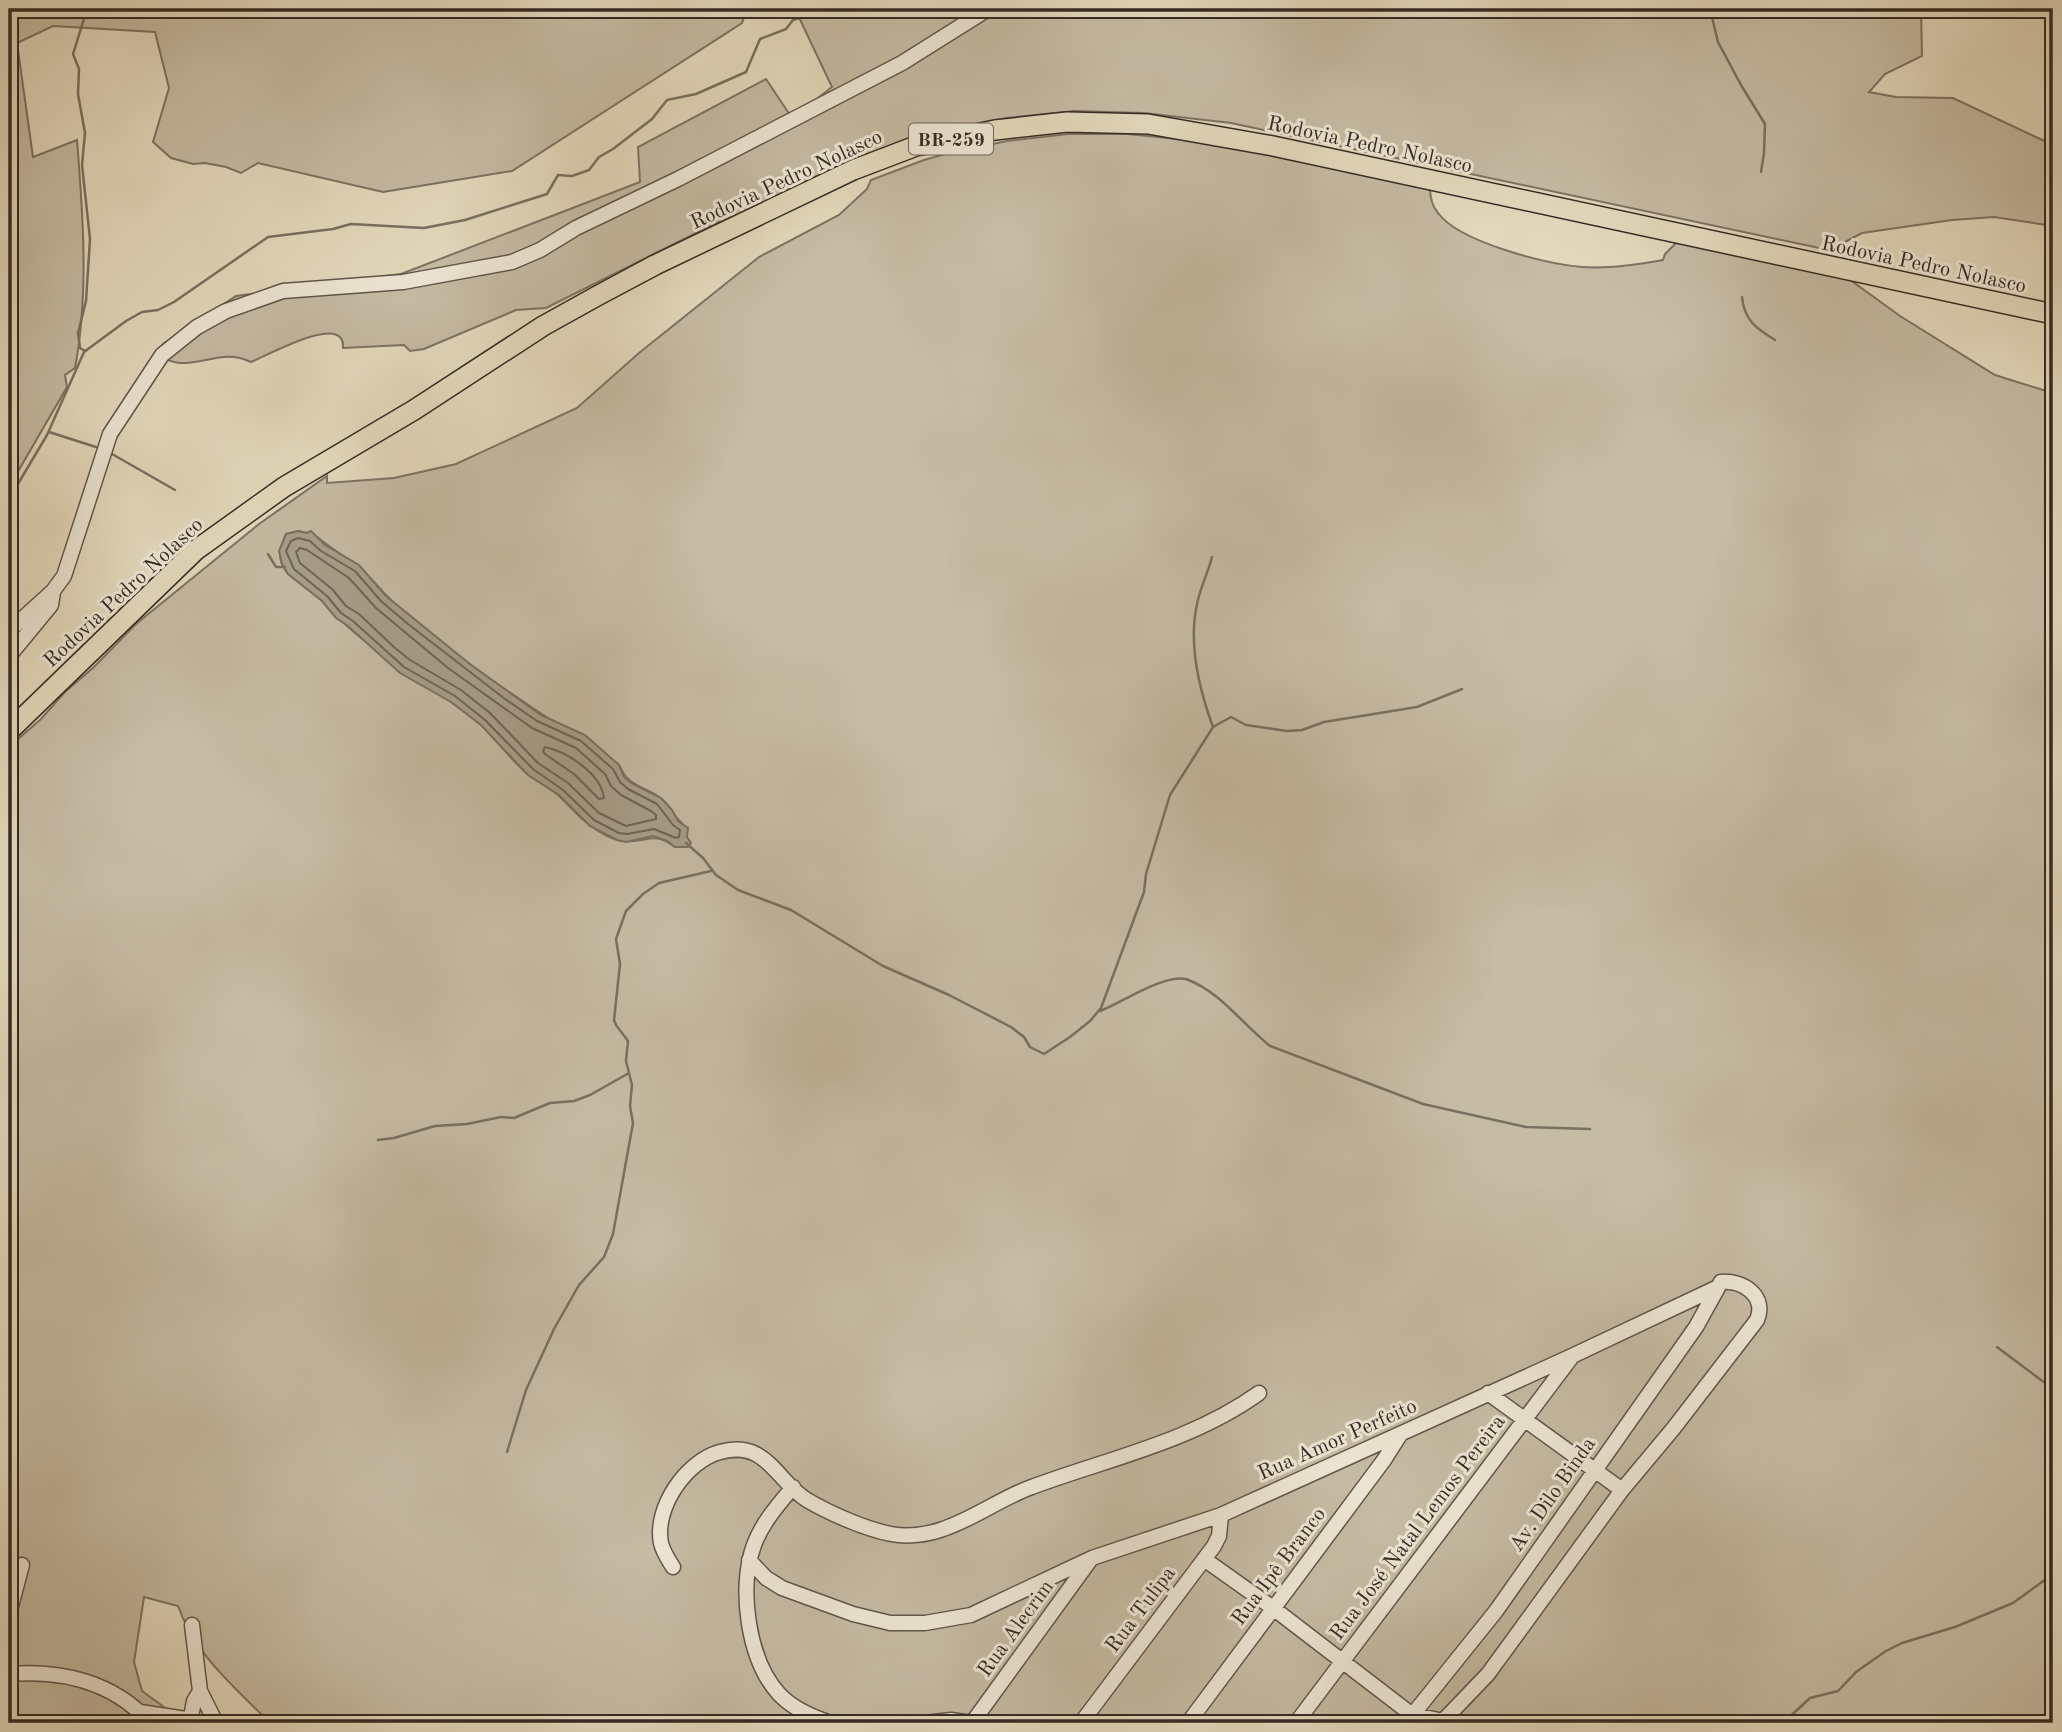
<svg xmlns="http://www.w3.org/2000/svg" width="2062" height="1732" viewBox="0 0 2062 1732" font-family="'Old Standard TT',serif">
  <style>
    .green { fill: #c6bba3; stroke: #7e7263; stroke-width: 2; fill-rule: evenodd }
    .water { fill: #a89e89; stroke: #7a7060; stroke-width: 2 }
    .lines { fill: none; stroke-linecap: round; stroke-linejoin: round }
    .shore { stroke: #6e6456; stroke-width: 2 }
    .stream { stroke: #7a7060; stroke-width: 2.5 }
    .minor-casing { stroke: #61564a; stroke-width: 17 }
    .highway-casing { stroke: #352a23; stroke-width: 22 }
    .minor { stroke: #ede6d4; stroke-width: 14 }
    .highway { stroke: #e4d9bd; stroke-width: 19 }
    .labels { text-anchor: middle; stroke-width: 6; stroke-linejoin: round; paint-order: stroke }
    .shield { fill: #ede6d4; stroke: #6c6258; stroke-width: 2 }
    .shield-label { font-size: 19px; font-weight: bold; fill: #352a23 }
    .street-label { font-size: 21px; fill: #352a23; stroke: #ede6d4 }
  </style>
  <rect width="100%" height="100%" fill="#e4d9bd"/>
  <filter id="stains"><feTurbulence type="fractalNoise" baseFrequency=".00286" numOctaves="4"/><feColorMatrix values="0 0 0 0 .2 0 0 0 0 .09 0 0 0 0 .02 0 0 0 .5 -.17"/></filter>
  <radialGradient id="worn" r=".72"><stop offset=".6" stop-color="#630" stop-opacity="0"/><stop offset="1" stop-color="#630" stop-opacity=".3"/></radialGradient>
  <path class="green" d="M 9,9 L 747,9 L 742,23 L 512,171 L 383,192 L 258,163 L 241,173 L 226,167 L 205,163 L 193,164 L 171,158 L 153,142 L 169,88 L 155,32 L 53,26 L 17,43 L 33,157 L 77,140 C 83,215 89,293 75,368 L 65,375 L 67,387 L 9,487 Z
    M 795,9 L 1921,9 L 1922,56 L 1885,74 L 1869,92 L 1896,97 L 1953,98 L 2053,145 L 2053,226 L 1994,217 L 1952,220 L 1862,233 L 1839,245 L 1838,252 L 1231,123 L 1144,113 L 1074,111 L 1006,118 L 956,130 L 714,224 L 546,308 L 516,310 L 424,349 L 410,351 L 404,345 L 343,348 C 346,311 267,356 251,362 C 224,349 207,364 179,363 C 172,362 164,359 157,357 L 163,344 L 236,296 L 401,274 L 640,182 L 638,147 L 766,79 L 792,118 L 832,87 Z
    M 1068,134 L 1127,134 L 1199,141 L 1430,188 C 1430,196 1432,206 1438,213 C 1459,242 1546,264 1582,267 C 1609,269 1636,265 1663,260 L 1665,254 L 1678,241 L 1842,274 L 1900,316 L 1995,375 L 2043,390 L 2053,390 L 2053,1723 L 274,1723 L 263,1716 C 228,1681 195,1653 178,1606 L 144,1597 L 134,1662 L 142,1691 L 186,1723 L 9,1723 L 9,747 L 41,719 L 65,692 L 94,667 L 136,624 L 259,524 L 327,476 L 327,483 L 394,478 L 456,464 L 577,408 L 639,353 L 759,257 L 839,215 L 867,189 L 871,180 L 924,160 L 949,153 L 1007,141 ZM 298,531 L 306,533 L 311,532 C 327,546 345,556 362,570 C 372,579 379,588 388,597 C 403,612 421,626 437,639 C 495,685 557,724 619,765 C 630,790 646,785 663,800 C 671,807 674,817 682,823 L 687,837 L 675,847 C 653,830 648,843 625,841 C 614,841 600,833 591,826 C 579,818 570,806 560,797 C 551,788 539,783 529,775 C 511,761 498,741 481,725 C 430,681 365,652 322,600 C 312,589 298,584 288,573 C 276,561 280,548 286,534 Z"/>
  <path class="water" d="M 298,531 L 306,533 L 311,531 L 325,545 L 359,565 L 386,596 L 471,665 L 541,715 L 585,735 L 619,765 L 624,777 L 631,783 L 661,798 L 672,810 L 678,821 L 688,828 L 687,837 L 691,843 L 688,847 L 675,847 L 667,841 L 653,836 L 626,842 L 617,840 L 590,826 L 559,795 L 528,775 L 481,725 L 451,702 L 400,673 L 348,626 L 336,618 L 322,601 L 288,574 L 282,564 L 279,551 L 286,534 Z"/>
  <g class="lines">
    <path class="shore" d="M 298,538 L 310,541 L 321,551 L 355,571 L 381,601 L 408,624 L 505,699 L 537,721 L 581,741 L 613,769 L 620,782 L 628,789 L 657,804 L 673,825 L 680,830 L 679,837 L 676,838 L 654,829 L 627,834 L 619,833 L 594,820 L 563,790 L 533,769 L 485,720 L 455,696 L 404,667 L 353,621 L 341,613 L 327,596 L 294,569 L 286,551 L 291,541 Z
      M 300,548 L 307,550 L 349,578 L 376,608 L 448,668 L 532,728 L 576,748 L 605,774 L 611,786 L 621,795 L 651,811 L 656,815 L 656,819 L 626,826 L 599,813 L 568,783 L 538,763 L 490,713 L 461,690 L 410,660 L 395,648 L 359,614 L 346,606 L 332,589 L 300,563 L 296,552 Z
      M 545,747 C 568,752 601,774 604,798 L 599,799 L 574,774 L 545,754 L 543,751 Z"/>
    <path class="stream" d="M 1710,9 L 1718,42 L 1741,85 L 1765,124 L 1764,153 L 1761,172
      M 1742,297 C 1744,320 1757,329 1775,340
      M 85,351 L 80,348 L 78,333 L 86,301 L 90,239 L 82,165 L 85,133 L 78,94 L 79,69 L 73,54 L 87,9
      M 49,432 L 96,447
      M 112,454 L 175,490
      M 9,499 L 47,435 L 84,352 L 126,321 L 142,312 L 158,310 L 174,302 L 268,237 L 333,229 L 351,224 L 424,228 L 465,220 L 547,194 L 558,175 L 572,176 L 589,170 L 599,157 L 613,149 L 652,119 L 667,100 L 696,94 L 746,72 L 760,39 L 786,29 L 793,20 L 806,16 L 816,9
      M 268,554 L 276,567 L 285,567
      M 1212,557 C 1208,573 1200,588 1197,604 C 1188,645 1199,689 1213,727
      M 686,843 L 703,858 L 716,875 L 738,890 L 791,910 L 883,966 L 949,995 L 1011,1027 L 1024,1037 L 1030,1047 L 1044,1054 L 1070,1037 L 1090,1021 L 1101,1008 L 1144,892 L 1146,874 L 1170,795 L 1213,727 L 1231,717 L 1246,725 L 1287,731 L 1302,730 L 1324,722 L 1417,707 L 1462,689
      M 1100,1011 C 1123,1002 1162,975 1186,979 C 1221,992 1242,1024 1270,1046 L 1423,1104 L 1526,1127 L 1590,1129
      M 378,1140 L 394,1138 L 435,1126 L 467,1124 L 501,1117 L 514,1118 L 550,1103 L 574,1101 L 590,1095 L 629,1073
      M 1997,1347 L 2053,1389
      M 507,1452 L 526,1390 L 554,1329 L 579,1285 L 604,1257 L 613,1234 L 633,1123 L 630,1106 L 632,1085 L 626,1061 L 628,1041 L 616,1025 L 614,1020 L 620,964 L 616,939 L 626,911 L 643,894 L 659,883 L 711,871
      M 1783,1723 L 1810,1698 L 1838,1691 L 1856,1672 L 1886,1651 L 1902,1643 L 1955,1627 L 2013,1603 L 2046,1579 L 2053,1567"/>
    <g class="minor-casing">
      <path id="minor" d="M 9,631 L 53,591 L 64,576 L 110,434 L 162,355 L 197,327 L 226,311 L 283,291 L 403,282 L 512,262 L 540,250 L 576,228 L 678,179 L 902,63 L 988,9
        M 9,656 L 51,605 L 53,592
        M 1488,1393 L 1622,1490
        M 793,1487 C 778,1505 762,1523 754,1545 C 738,1588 748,1660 779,1694 C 793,1709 812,1717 831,1723
        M 1204,1559 L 1273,1608 L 1411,1714 L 1443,1721
        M 749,1560 L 766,1578 L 782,1588 L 853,1614 L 890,1623 L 925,1623 L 971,1615 L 1092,1558 L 1221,1515 L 1572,1356 L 1716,1288
        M 673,1567 C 668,1559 663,1552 661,1543 C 654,1508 686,1461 720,1452 C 767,1439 776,1481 807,1500 C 829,1513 865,1529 891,1534 C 907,1537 927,1535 943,1529 C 973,1519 1000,1499 1029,1488 C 1106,1459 1191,1442 1259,1393
        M 9,1614 L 22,1565
        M 192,1625 L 200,1691 L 214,1719
        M 9,1674 C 62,1670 114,1682 150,1723
        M 140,1712 L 186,1719
        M 191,1717 L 194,1701 L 200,1691
        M 926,1723 L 951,1720 L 972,1723
        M 972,1723 L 1091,1559
        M 1081,1723 L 1214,1546 L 1219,1536 L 1221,1515
        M 1188,1723 L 1384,1460 L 1400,1435
        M 1296,1723 L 1571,1358
        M 1406,1723 L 1496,1611 L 1696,1327 L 1721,1282 C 1743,1280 1767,1296 1757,1320 L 1673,1429 L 1622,1490 L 1488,1674 L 1441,1723"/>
    </g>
    <g class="highway-casing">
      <path id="highway" d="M 9,731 L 196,550 L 284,487 L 414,410 L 543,326 L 597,296 L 655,265 L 853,170 L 916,146 L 995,130 L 1067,122 L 1148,124 L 1273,146 L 2053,314"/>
    </g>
    <use href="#minor" class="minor"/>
    <use href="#highway" class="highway"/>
  </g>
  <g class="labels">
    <rect class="shield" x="909" y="123.5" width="84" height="31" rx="5"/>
    <g class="shield-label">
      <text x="951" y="146">BR-259</text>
    </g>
    <g class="street-label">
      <text transform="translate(1370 144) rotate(12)" y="7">Rodovia Pedro Nolasco</text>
      <text transform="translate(786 179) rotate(-25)" y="7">Rodovia Pedro Nolasco</text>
      <text transform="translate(1924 264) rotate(12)" y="7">Rodovia Pedro Nolasco</text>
      <text transform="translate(123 592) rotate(-43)" y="7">Rodovia Pedro Nolasco</text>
      <text transform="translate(1337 1439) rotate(-24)" y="7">Rua Amor Perfeito</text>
      <text transform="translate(1552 1494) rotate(-55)" y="7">Av. Dilo Binda</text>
      <text transform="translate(1417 1527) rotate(-53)" y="7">Rua José Natal Lemos Pereira</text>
      <text transform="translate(1278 1566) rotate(-53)" y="7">Rua Ipê Branco</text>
      <text transform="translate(1140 1609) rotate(-53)" y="7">Rua Tulipa</text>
      <text transform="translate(1015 1628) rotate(-54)" y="7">Rua Alecrim</text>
    </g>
  </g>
  <rect width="2062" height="1732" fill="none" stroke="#e4d9bd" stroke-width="35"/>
  <rect x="10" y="10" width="2041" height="1711" fill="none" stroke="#352a23" stroke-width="3.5"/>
  <rect x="18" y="18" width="2027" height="1697" fill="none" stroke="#352a23" stroke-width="2"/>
  <rect width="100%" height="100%" filter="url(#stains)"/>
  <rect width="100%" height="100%" fill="url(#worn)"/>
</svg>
